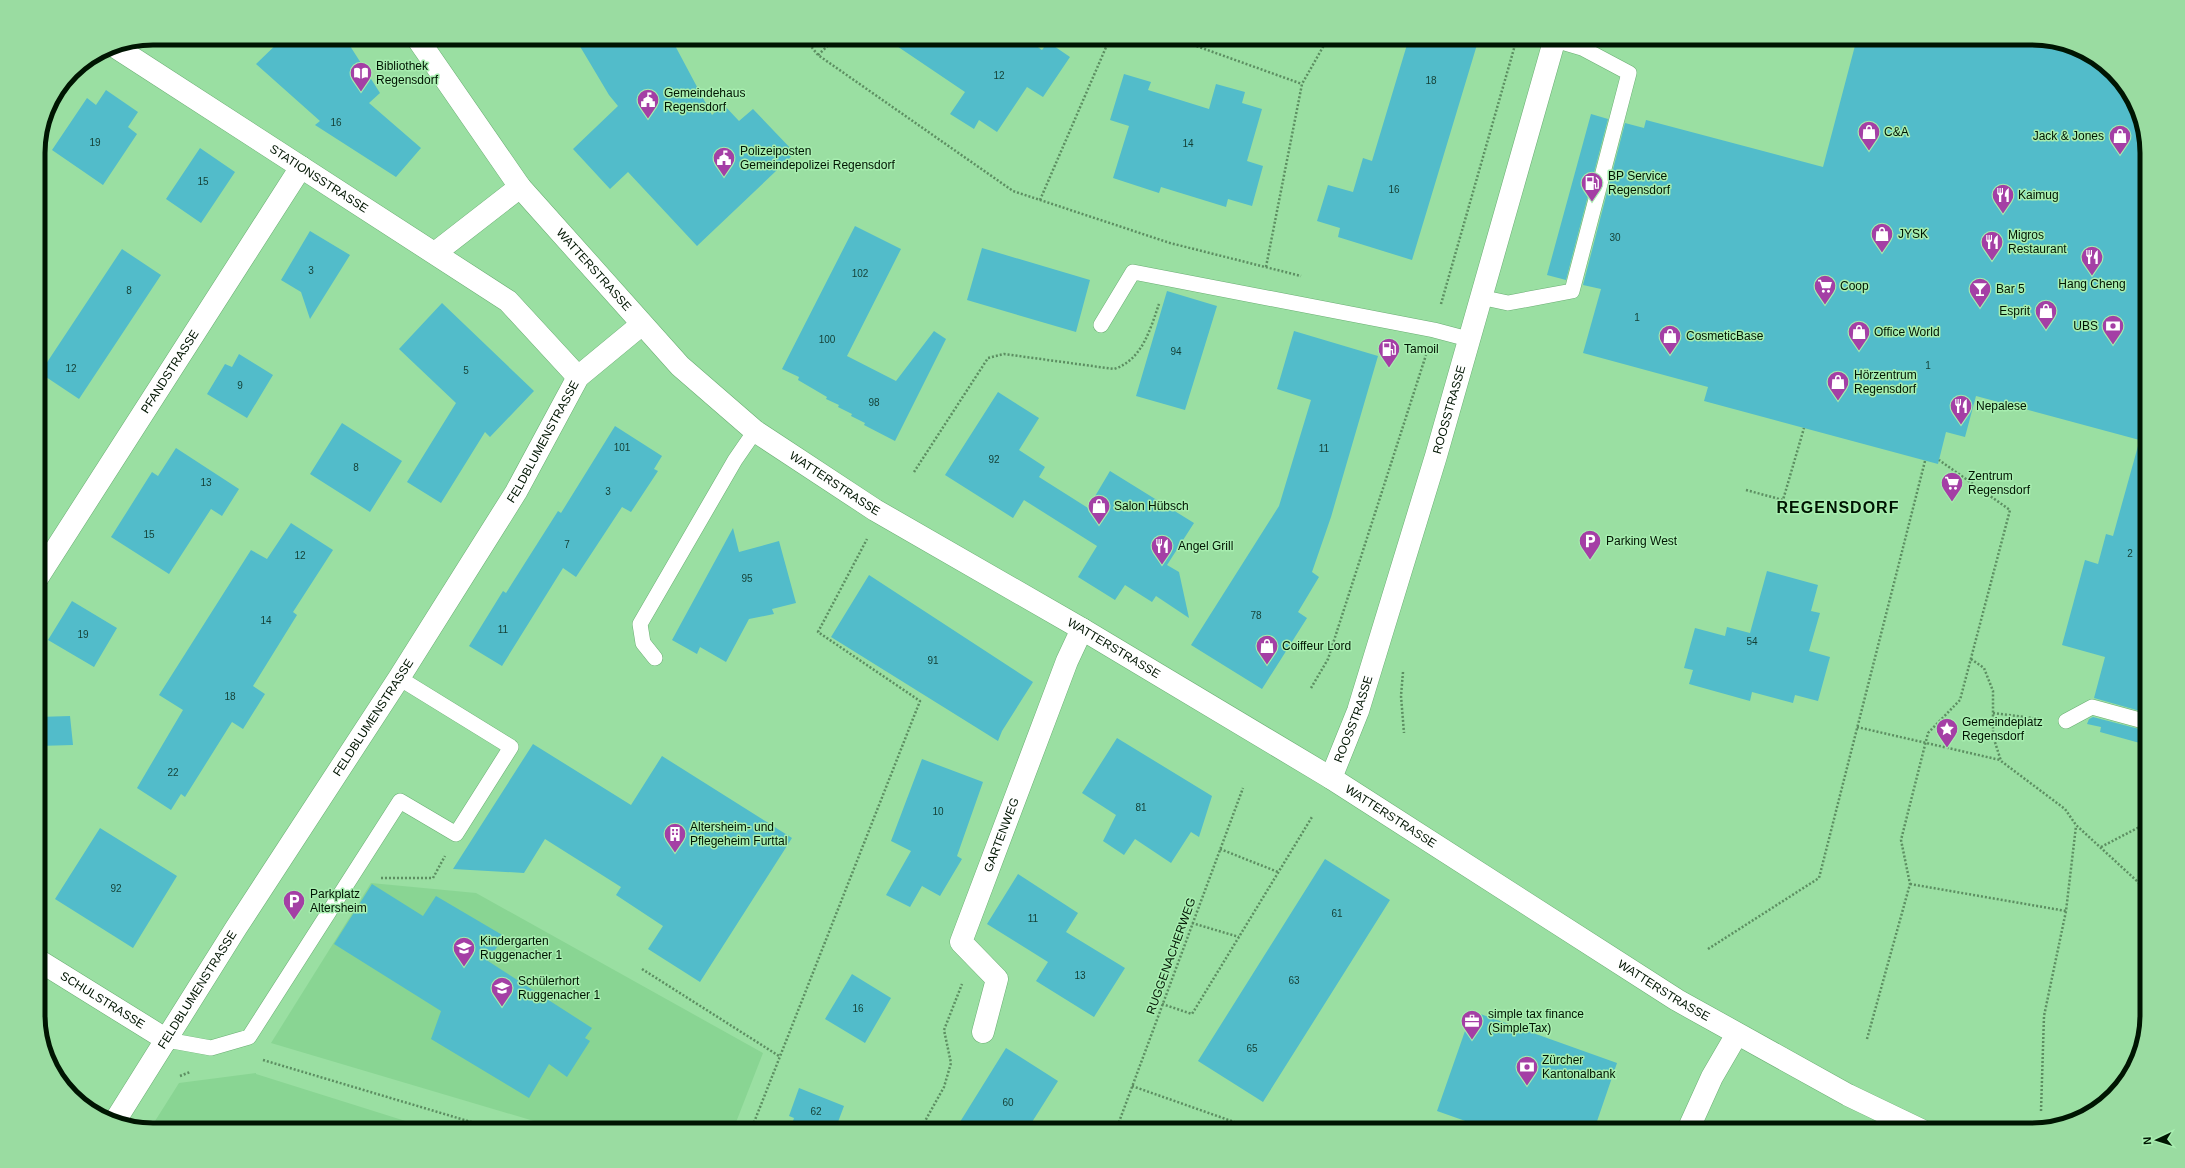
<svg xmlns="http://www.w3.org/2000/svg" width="2185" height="1168" viewBox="0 0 2185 1168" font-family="Helvetica,sans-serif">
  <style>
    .built { fill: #89d593 }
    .building { fill: #52bcca }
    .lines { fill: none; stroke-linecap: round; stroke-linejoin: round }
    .service-casing { stroke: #6aae73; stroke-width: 16 }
    .minor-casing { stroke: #6aae73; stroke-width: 23 }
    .path { stroke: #5c8e61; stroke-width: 2.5; stroke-dasharray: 2 2; stroke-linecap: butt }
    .service { stroke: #fff; stroke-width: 15 }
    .minor { stroke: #fff; stroke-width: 22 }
    .labels { text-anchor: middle; stroke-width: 3; stroke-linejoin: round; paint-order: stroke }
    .number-label { font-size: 10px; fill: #143f34 }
    .poi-label { font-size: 12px; fill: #001502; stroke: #a7edaf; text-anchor: start }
    .street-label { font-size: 12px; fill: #001502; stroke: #a7edaf }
    .district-label { font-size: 16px; font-weight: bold; letter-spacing: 1px; fill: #001502; stroke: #a7edaf }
    .rim { fill: none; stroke: #001502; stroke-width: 5 }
  </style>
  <rect width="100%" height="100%" fill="#9adfa2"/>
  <path class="built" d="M 371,883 L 476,893 L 763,1053 L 733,1130 L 564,1130 L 271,1043 Z
    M 256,1073 L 256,1074 L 434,1130 L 150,1129 L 179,1083 Z"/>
  <path class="building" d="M 283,38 L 345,38 L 380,93 L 369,103 L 421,148 L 396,177 L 315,125 L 320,121 L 256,64 Z
    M 575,38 L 671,38 L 712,115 L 723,104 L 739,121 L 753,109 L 795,153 L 697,246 L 628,172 L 610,189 L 573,149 L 618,106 L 609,95 Z
    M 885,38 L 1025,38 L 1042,50 L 1048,42 L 1070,57 L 1043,97 L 1027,87 L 997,132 L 979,120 L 974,129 L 950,114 L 965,92 Z
    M 1409,38 L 1479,38 L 1412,260 L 1338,237 L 1340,228 L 1317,221 L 1328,185 L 1353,192 L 1363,158 L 1372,161 Z
    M 1857,38 L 2032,38 L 2083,50 L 2128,89 L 2147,146 L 2147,442 L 1976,396 L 1965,437 L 1946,432 L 1938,464 L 1704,401 L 1708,387 L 1583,353 L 1601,289 L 1583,285 L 1625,123 L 1644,128 L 1646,120 L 1823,167 Z
    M 1124,74 L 1151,82 L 1148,90 L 1209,109 L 1216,84 L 1245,92 L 1242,103 L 1262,109 L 1247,161 L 1263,166 L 1252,206 L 1228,199 L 1226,207 L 1161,187 L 1159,193 L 1113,178 L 1129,126 L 1110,120 Z
    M 106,90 L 138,112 L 128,127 L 137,134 L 103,185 L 52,150 L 87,98 L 96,105 Z
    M 1591,114 L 1608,119 L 1566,280 L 1547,275 Z
    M 200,148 L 235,172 L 201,223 L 166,199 Z
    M 855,226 L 901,249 L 847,356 L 896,381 L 934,331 L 946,339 L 895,441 L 864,425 L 865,423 L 851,416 L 852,414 L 838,407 L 839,405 L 826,399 L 827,397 L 798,380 L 799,377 L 782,369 Z
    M 310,231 L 350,255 L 310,319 L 301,292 L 281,280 Z
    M 982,248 L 1090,280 L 1076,332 L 967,300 Z
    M 122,249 L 161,275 L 79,399 L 40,373 Z
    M 1167,291 L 1217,306 L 1185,410 L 1136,396 Z
    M 442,303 L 534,391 L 490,437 L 485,432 L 441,503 L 407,482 L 456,403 L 399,349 Z
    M 1294,331 L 1378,356 L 1331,517 L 1312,572 L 1319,577 L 1298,612 L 1307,618 L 1262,689 L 1191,645 L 1279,506 L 1311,400 L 1277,389 Z
    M 239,354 L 273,375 L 247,418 L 207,394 L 225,364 L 232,367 Z
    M 998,392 L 1039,418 L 1019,450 L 1045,467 L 1039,477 L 1088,508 L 1110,471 L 1194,523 L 1167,565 L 1179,572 L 1189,618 L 1156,596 L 1152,602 L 1125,585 L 1115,600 L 1078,577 L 1097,546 L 1024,500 L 1013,518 L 945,475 Z
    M 342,423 L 402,461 L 370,512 L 310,474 Z
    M 615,426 L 662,456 L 654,469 L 658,471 L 631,512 L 622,507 L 576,577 L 563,568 L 502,666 L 469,646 L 503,591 L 506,593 L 558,511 L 561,513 Z
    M 2138,446 L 2147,447 L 2147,713 L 2094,698 L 2105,657 L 2062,645 L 2085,560 L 2098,564 L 2106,534 L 2113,536 Z
    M 176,448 L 239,489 L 222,516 L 211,509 L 169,574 L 111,537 L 152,472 L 158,476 Z
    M 291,523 L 333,550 L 293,612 L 297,615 L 253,686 L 265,694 L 243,729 L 232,722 L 185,797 L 181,794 L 171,810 L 137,788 L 183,710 L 159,695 L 251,550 L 267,559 Z
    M 733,528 L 739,552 L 779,541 L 796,603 L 772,609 L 774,614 L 749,619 L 726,662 L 700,647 L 697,654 L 672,640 Z
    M 1767,571 L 1818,585 L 1811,611 L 1820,613 L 1809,651 L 1830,657 L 1818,701 L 1795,695 L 1793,703 L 1752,692 L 1750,701 L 1689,684 L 1693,670 L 1684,668 L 1695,628 L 1725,636 L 1727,627 L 1750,633 Z
    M 869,575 L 1033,682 L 1002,731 L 998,741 L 831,637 Z
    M 72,601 L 117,628 L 94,667 L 48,640 Z
    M 70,716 L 73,745 L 38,746 L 38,717 Z
    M 2093,717 L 2147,731 L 2147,745 L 2100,732 L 2101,727 L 2087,724 L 2089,719 Z
    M 1117,738 L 1212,796 L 1199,837 L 1191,832 L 1171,863 L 1135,839 L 1124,855 L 1103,841 L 1116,815 L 1082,793 Z
    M 533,744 L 631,805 L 662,756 L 792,838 L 700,982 L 648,949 L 663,926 L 616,895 L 621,887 L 545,839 L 524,873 L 453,869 Z
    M 922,759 L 983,782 L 957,856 L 962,859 L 940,896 L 922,886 L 910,907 L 886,895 L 911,851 L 891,841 Z
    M 100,828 L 177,876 L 133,948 L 55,899 Z
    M 1325,859 L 1390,900 L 1263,1102 L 1198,1061 Z
    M 1018,874 L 1078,913 L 1066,932 L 1125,968 L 1094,1017 L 1036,981 L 1048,962 L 987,924 Z
    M 372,884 L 423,916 L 436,896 L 504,936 L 488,961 L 592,1028 L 585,1038 L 590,1041 L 567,1077 L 549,1064 L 529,1098 L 431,1039 L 441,1011 L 334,944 Z
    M 852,974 L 891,998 L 865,1043 L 825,1019 Z
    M 1472,1011 L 1617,1063 L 1594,1130 L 1491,1130 L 1437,1111 Z
    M 1006,1048 L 1058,1081 L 1027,1130 L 955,1130 Z
    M 799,1088 L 844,1106 L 835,1130 L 790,1130 L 794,1118 L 789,1116 Z"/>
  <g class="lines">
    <g class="service-casing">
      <path id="service" d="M 1480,297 L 1508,303 L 1572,291 L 1629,73 L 1582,48 L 1555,40
        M 1101,325 L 1133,272 L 1434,330 L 1468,339
        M 655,658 L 643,643 L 640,624 L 735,460 L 755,431
        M 2066,721 L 2092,707 L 2147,722
        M 167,1040 L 211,1048 L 249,1037 L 400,801 L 456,834 L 511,747 L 399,678"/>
    </g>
    <g class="minor-casing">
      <g id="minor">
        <path id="s1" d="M 417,38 L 520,187 L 680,366 L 755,431 L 875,510 L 1082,629 L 1331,778 L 1677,1000 L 1848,1095 L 1921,1130"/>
        <path id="s2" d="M 114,46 L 508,301 L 578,377"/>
        <path d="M 435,253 L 520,187"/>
        <path id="s3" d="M 38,577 L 301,167"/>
        <path id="s4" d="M 1331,778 L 1358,711 L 1436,456 L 1555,38"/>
        <path id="s5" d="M 38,960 L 167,1040"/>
        <path id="s6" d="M 983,1032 L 997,979 L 961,942 L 1067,661 L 1082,629"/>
        <path id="s7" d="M 115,1121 L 236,928 L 399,678 L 516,492 L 578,377 L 641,325"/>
        <path d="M 1688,1130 L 1712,1077 L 1737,1034"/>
      </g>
    </g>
    <path class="path" d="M 804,38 L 818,55 L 1013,191 L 1170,243 L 1301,276
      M 1174,38 L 1302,84
      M 818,55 L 836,38
      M 1040,200 L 1110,38
      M 1266,267 L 1302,84 L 1328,38
      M 1441,304 L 1517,38
      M 914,472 L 988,358 L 1004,354 L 1114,369 C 1142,360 1150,330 1159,304
      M 1746,490 L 1783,500 L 1804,428
      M 1971,659 L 1984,668 L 1993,691 L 1993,736 L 2001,761 L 2065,809 L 2076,825 L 2138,882 L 2147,892
      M 1403,672 L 1401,696 L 1404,733
      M 1311,688 L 1328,659 L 1426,355
      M 1993,713 L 2041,719
      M 1857,727 L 2000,760
      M 2101,847 L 2147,823
      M 1220,849 L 1278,872
      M 381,878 L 433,878 L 445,856
      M 1910,884 L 2066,911
      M 1192,923 L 1239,937
      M 1708,949 L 1819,878 L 1925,461
      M 642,969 L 779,1056
      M 1162,1004 L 1192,1014 L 1312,817
      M 1867,1039 L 1910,884 L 1901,840 L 1928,733 L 1960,700 L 2010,510 L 1939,460
      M 263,1060 L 498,1130
      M 180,1076 L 190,1072
      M 1132,1086 L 1257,1130
      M 2041,1111 L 2044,1016 L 2066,911 L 2076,826
      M 751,1130 L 920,701 L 818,632 L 867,539
      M 920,1130 L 944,1087 L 951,1063 L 944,1030 L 962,984
      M 1116,1130 L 1243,788"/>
    <use href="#service" class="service"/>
    <use href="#minor" class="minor"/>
  </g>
  <defs>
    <g id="library-pin" transform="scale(1.15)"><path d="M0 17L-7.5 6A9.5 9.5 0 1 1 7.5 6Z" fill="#a43fa5" stroke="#a7edaf"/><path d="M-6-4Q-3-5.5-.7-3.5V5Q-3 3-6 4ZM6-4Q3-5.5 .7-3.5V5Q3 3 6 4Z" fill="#fff"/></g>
    <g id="civic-pin" transform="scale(1.15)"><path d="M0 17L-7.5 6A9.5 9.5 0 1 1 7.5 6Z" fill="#a43fa5" stroke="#a7edaf"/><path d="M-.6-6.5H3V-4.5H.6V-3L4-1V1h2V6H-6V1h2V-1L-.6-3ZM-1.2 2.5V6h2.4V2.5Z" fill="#fff"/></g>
    <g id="shop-pin" transform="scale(1.15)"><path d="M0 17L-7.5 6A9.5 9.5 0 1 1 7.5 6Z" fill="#a43fa5" stroke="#a7edaf"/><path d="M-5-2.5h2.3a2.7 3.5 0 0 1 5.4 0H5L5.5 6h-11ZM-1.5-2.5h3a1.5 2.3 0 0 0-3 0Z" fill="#fff"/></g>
    <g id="fuel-pin" transform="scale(1.15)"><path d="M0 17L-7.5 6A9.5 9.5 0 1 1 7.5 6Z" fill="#a43fa5" stroke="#a7edaf"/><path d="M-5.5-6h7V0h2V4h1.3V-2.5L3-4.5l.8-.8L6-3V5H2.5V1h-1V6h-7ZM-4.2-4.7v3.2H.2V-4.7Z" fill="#fff"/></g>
    <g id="restaurant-pin" transform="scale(1.15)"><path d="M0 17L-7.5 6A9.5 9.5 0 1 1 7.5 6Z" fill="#a43fa5" stroke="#a7edaf"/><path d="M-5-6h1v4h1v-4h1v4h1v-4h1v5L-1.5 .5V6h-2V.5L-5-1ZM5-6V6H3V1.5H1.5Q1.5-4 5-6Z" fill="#fff"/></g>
    <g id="supermarket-pin" transform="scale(1.15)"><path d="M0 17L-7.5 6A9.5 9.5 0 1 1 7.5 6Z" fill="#a43fa5" stroke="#a7edaf"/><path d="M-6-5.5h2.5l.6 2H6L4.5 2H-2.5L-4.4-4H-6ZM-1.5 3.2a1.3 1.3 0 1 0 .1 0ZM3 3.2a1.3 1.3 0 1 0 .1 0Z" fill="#fff"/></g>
    <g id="bar-pin" transform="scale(1.15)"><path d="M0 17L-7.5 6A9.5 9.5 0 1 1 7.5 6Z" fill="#a43fa5" stroke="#a7edaf"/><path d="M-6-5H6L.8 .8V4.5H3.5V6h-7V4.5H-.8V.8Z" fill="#fff"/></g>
    <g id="bank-pin" transform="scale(1.15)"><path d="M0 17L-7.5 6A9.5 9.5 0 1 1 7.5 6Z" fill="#a43fa5" stroke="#a7edaf"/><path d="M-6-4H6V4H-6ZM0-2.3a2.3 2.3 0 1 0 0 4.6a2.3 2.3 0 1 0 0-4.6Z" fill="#fff"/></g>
    <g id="parking-pin" transform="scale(1.15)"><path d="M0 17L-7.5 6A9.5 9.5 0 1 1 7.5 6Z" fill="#a43fa5" stroke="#a7edaf"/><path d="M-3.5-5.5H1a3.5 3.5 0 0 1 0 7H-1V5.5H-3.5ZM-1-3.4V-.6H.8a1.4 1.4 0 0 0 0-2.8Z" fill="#fff"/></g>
    <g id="sight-pin" transform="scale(1.15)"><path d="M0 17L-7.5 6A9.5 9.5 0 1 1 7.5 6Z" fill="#a43fa5" stroke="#a7edaf"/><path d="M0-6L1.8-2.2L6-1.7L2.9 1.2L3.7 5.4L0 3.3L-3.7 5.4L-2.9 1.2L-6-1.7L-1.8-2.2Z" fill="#fff"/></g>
    <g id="building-pin" transform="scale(1.15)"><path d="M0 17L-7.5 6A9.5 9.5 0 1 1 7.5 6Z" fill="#a43fa5" stroke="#a7edaf"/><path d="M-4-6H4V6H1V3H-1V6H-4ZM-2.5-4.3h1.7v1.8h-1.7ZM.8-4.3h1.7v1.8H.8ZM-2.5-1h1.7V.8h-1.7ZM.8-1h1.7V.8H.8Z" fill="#fff"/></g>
    <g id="school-pin" transform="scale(1.15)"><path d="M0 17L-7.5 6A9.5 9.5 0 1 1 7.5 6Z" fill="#a43fa5" stroke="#a7edaf"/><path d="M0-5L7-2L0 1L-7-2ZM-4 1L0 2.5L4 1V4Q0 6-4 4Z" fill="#fff"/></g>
    <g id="office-pin" transform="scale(1.15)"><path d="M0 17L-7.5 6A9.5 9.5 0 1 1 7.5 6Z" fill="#a43fa5" stroke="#a7edaf"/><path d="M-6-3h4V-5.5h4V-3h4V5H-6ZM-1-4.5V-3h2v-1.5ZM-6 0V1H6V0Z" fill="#fff"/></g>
  </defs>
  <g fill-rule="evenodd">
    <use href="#library-pin" x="361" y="73"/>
    <use href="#civic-pin" x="648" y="100"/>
    <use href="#shop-pin" x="1869" y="132"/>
    <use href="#shop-pin" x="2120" y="136"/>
    <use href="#civic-pin" x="724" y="158"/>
    <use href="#fuel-pin" x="1592" y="183"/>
    <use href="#restaurant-pin" x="2003" y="195"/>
    <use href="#shop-pin" x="1882" y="234"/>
    <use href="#restaurant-pin" x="1992" y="242"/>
    <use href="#restaurant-pin" x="2092" y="257"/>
    <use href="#supermarket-pin" x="1825" y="286"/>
    <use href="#bar-pin" x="1980" y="289"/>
    <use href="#shop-pin" x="2046" y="311"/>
    <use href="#bank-pin" x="2113" y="326"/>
    <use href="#shop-pin" x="1859" y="332"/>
    <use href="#shop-pin" x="1670" y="336"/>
    <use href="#fuel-pin" x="1389" y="349"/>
    <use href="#shop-pin" x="1838" y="382"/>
    <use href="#restaurant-pin" x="1961" y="406"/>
    <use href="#supermarket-pin" x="1952" y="483"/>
    <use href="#shop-pin" x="1099" y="506"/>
    <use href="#parking-pin" x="1590" y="541"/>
    <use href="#restaurant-pin" x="1162" y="546"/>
    <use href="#shop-pin" x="1267" y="646"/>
    <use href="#sight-pin" x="1947" y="729"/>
    <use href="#building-pin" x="675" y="834"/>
    <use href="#parking-pin" x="294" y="901"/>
    <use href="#school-pin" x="464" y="948"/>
    <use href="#school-pin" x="502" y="988"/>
    <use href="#office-pin" x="1472" y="1021"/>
    <use href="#bank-pin" x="1527" y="1067"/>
  </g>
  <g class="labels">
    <g class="number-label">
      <text x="999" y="79">12</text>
      <text x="1431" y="84">18</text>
      <text x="336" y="126">16</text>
      <text x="95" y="146">19</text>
      <text x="1188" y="147">14</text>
      <text x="203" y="185">15</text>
      <text x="1394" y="193">16</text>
      <text x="1615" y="241">30</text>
      <text x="311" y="274">3</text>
      <text x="860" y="277">102</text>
      <text x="129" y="294">8</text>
      <text x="1637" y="321">1</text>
      <text x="827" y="343">100</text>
      <text x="1176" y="355">94</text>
      <text x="1928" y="369">1</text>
      <text x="71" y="372">12</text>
      <text x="466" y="374">5</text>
      <text x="240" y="389">9</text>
      <text x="874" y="406">98</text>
      <text x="622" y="451">101</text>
      <text x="1324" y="452">11</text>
      <text x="994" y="463">92</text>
      <text x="356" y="471">8</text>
      <text x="206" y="486">13</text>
      <text x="608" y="495">3</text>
      <text x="149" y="538">15</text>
      <text x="567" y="548">7</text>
      <text x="2130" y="557">2</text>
      <text x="300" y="559">12</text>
      <text x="747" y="582">95</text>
      <text x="1256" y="619">78</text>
      <text x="266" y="624">14</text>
      <text x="503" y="633">11</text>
      <text x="83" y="638">19</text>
      <text x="1752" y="645">54</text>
      <text x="933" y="664">91</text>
      <text x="230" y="700">18</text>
      <text x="173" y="776">22</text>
      <text x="1141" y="811">81</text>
      <text x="938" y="815">10</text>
      <text x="116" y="892">92</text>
      <text x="1337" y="917">61</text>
      <text x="1033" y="922">11</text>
      <text x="1080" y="979">13</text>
      <text x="1294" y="984">63</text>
      <text x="858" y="1012">16</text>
      <text x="1252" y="1052">65</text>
      <text x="1008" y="1106">60</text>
      <text x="816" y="1115">62</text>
    </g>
    <g class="poi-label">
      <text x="376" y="70">Bibliothek<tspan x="376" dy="14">Regensdorf</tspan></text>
      <text x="664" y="97">Gemeindehaus<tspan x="664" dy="14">Regensdorf</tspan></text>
      <text x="1884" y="136">C&amp;A</text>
      <text x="2104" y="140" text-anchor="end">Jack &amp; Jones</text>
      <text x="740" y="155">Polizeiposten<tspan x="740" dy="14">Gemeindepolizei Regensdorf</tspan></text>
      <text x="1608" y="180">BP Service<tspan x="1608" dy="14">Regensdorf</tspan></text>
      <text x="2018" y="199">Kaimug</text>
      <text x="1898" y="238">JYSK</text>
      <text x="2008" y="239">Migros<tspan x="2008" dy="14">Restaurant</tspan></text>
      <text x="2092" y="288" text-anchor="middle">Hang Cheng</text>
      <text x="1840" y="290">Coop</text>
      <text x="1996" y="293">Bar 5</text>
      <text x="2030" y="315" text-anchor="end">Esprit</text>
      <text x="2098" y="330" text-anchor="end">UBS</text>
      <text x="1874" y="336">Office World</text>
      <text x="1686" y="340">CosmeticBase</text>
      <text x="1404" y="353">Tamoil</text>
      <text x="1854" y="379">Hörzentrum<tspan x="1854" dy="14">Regensdorf</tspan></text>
      <text x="1976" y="410">Nepalese</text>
      <text x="1968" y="480">Zentrum<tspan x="1968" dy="14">Regensdorf</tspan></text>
      <text x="1114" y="510">Salon Hübsch</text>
      <text x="1606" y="545">Parking West</text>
      <text x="1178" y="550">Angel Grill</text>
      <text x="1282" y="650">Coiffeur Lord</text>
      <text x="1962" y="726">Gemeindeplatz<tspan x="1962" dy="14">Regensdorf</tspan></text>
      <text x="690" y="831">Altersheim- und<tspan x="690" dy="14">Pflegeheim Furttal</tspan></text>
      <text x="310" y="898">Parkplatz<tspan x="310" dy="14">Altersheim</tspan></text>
      <text x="480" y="945">Kindergarten<tspan x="480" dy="14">Ruggenacher 1</tspan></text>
      <text x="518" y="985">Schülerhort<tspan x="518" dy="14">Ruggenacher 1</tspan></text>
      <text x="1488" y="1018">simple tax finance<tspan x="1488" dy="14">(SimpleTax)</tspan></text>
      <text x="1542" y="1064">Zürcher<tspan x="1542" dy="14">Kantonalbank</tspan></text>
    </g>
    <g class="street-label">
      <text dy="4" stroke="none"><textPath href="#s2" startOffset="244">STATIONSSTRASSE</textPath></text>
      <text dy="4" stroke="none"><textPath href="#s1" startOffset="292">WATTERSTRASSE</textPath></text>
      <text dy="4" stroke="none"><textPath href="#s3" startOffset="244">PFANDSTRASSE</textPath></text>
      <text dy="4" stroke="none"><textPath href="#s4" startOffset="387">ROOSSTRASSE</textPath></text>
      <text dy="4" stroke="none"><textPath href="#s7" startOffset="803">FELDBLUMENSTRASSE</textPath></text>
      <text dy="4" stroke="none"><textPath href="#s1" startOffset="616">WATTERSTRASSE</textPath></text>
      <text dy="4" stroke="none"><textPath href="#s1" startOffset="940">WATTERSTRASSE</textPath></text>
      <text dy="4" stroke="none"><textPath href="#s7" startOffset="479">FELDBLUMENSTRASSE</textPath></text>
      <text dy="4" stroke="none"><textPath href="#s4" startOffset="63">ROOSSTRASSE</textPath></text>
      <text dy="4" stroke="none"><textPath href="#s1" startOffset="1264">WATTERSTRASSE</textPath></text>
      <text dy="4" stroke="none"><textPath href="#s6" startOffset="221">GARTENWEG</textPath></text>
      <text transform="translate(1171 956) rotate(-70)" y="4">RUGGENACHERWEG</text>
      <text dy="4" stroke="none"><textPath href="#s7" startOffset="155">FELDBLUMENSTRASSE</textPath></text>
      <text dy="4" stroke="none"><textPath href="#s1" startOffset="1588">WATTERSTRASSE</textPath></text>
      <text dy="4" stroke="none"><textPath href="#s5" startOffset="76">SCHULSTRASSE</textPath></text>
    </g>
    <g class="district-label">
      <text x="1838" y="513">REGENSDORF</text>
    </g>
  </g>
  <path d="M0 0H2185V1168H0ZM153 45H2032A108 108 0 0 1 2140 153V1015A108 108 0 0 1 2032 1123H153A108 108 0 0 1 45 1015V153A108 108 0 0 1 153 45Z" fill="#9adca1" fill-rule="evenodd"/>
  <path class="rim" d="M153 45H2032A108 108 0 0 1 2140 153V1015A108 108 0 0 1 2032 1123H153A108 108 0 0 1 45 1015V153A108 108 0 0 1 153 45Z"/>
  <g transform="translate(2157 1140) rotate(266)" stroke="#a7edaf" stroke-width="3" paint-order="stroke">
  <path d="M0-3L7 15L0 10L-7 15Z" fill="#001502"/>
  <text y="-6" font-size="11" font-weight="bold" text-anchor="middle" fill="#001502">N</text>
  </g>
</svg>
